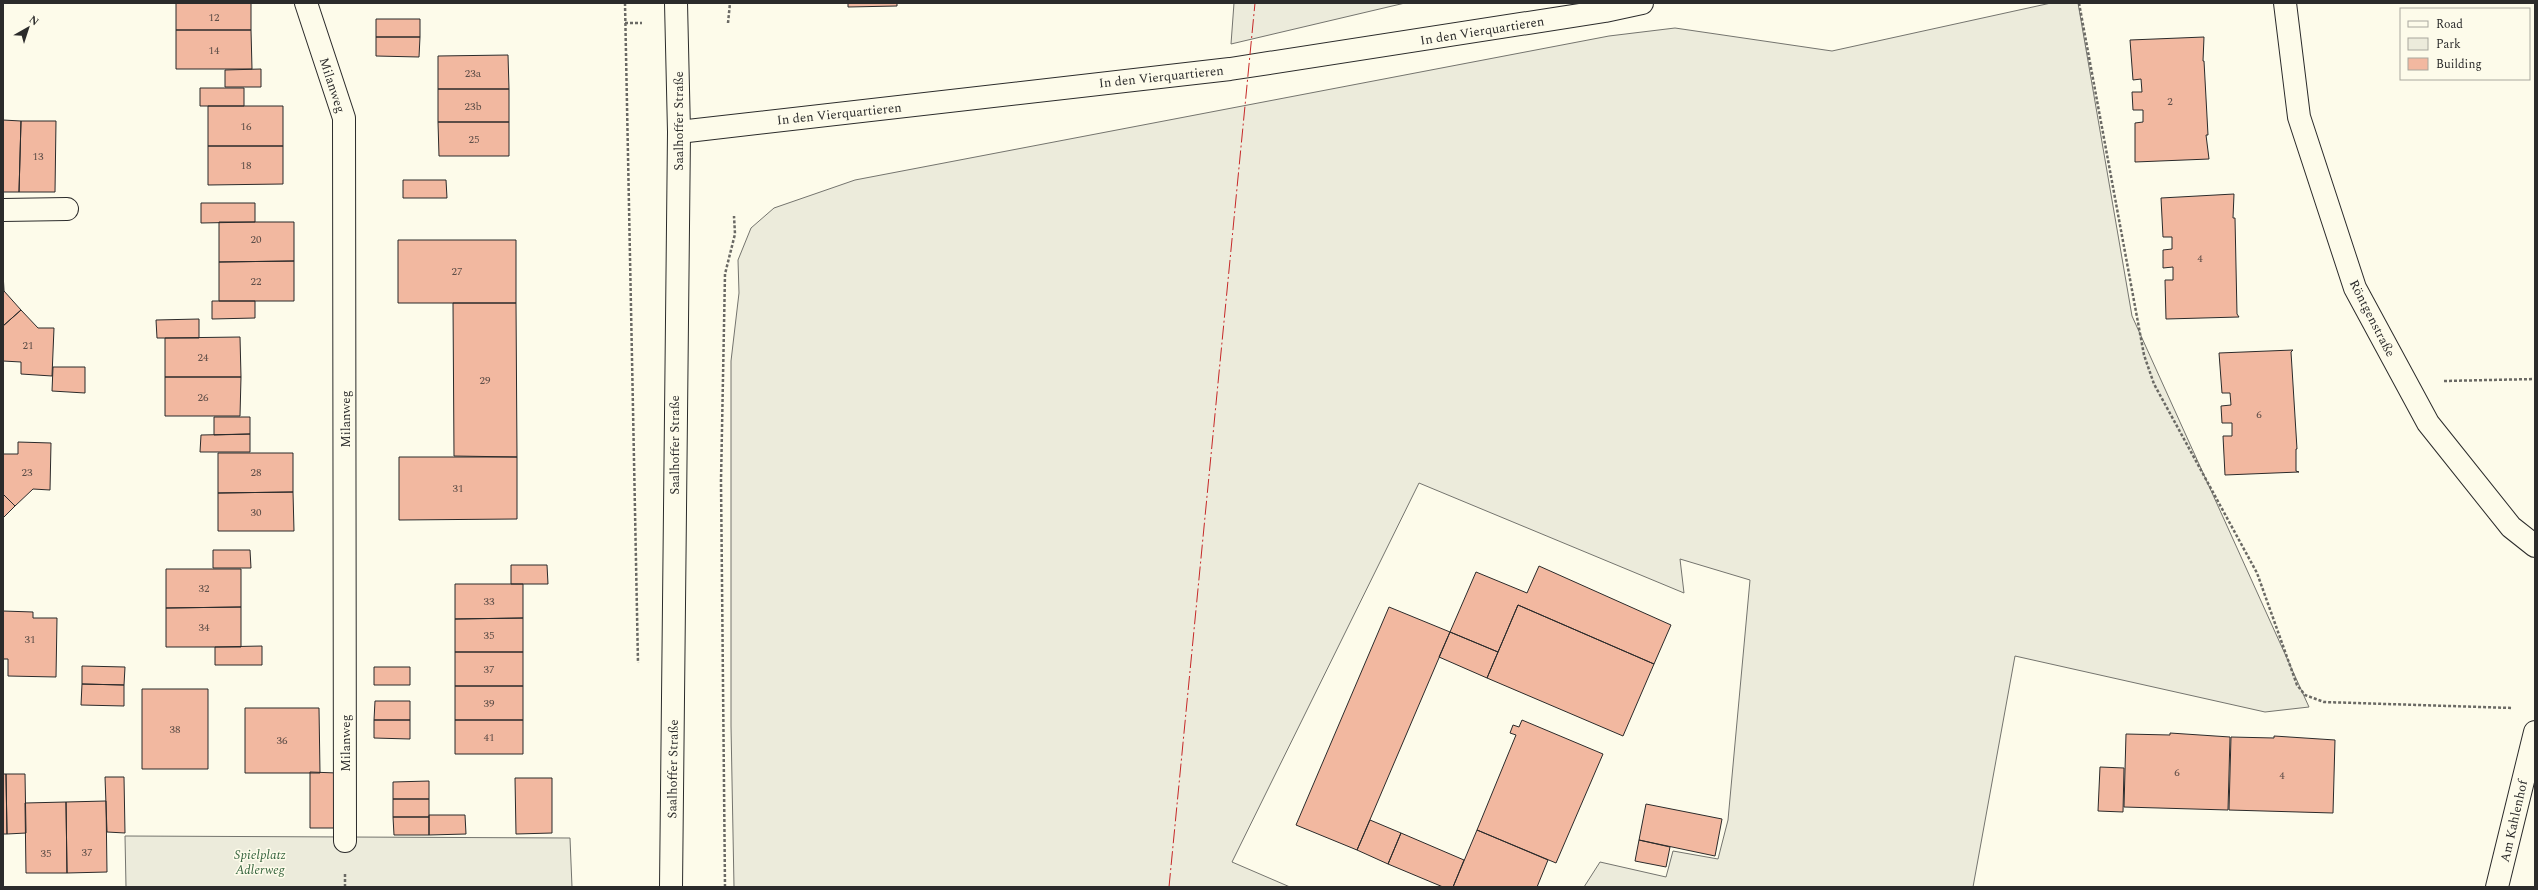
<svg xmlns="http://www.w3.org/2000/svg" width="2538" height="890" viewBox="0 0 2538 890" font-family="Spectral,serif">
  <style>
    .green { fill: #ecebdb; stroke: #74746e }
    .building { fill: #f2b8a0; stroke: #2b2b2b }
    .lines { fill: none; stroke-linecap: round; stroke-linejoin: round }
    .minor-casing { stroke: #2b2b2b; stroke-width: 24 }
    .major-casing { stroke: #2b2b2b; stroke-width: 24 }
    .path { stroke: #6a6964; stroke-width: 2.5; stroke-dasharray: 3 2; stroke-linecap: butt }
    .minor { stroke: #fdfbea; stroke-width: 22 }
    .major { stroke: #fdfbea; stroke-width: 22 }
    .power { stroke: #c62828; stroke-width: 1; stroke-dasharray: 14 3 2 3; stroke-linecap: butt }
    .labels { text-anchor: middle; stroke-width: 3; stroke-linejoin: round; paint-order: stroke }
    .number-label { font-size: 11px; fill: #5d4e48 }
    .street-label { font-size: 13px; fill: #2b2b2b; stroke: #fdfbea }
    .park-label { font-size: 13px; font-style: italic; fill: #34623c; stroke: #fdfbea }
  </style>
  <rect width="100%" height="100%" fill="#fdfbea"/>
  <path class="green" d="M 1234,3 L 1405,3 L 1231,44 Z
    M 2051,3 L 2078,3 L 2132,316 L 2309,707 L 2265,712 L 2015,656 L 1973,887 L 1584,887 L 1600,862 L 1666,877 L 1673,851 L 1718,859 L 1728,820 L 1750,580 L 1680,559 L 1684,593 L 1419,483 L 1232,862 L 1290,887 L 734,887 L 731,726 L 731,361 L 739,293 L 738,260 L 751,228 L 774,208 L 855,180 L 1609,36 L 1675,28 L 1832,51 Z
    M 125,836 L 570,838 L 572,887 L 126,887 Z"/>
  <path class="building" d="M 176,3 L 251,3 L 251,30 L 176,30 Z
    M 848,3 L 897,3 L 897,6 L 848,7 Z
    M 376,19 L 420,19 L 420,37 L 376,37 Z
    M 176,30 L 251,30 L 252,69 L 176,69 Z
    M 376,37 L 420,37 L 419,57 L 376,56 Z
    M 2204,37 L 2203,61 L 2204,61 L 2208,135 L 2206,135 L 2209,159 L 2135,162 L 2135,123 L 2143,122 L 2143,110 L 2133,110 L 2132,92 L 2142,92 L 2141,79 L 2133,80 L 2130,40 Z
    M 508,55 L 509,89 L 438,89 L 438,56 Z
    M 261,69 L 261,87 L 225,87 L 225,70 Z
    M 200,88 L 244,88 L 244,106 L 200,106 Z
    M 438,89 L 509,89 L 509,122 L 438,122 Z
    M 208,106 L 283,106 L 283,146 L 208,146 Z
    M 3,120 L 21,121 L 19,192 L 3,192 Z
    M 21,121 L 56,121 L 55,192 L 19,192 Z
    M 438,122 L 509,122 L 509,156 L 439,156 Z
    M 208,146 L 283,146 L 283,184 L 208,185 Z
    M 403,180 L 446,180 L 447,198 L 403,198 Z
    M 2234,194 L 2233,218 L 2235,218 L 2237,314 L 2239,317 L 2166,319 L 2165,280 L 2173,280 L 2173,267 L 2163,268 L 2163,250 L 2172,249 L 2172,237 L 2163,237 L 2161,198 Z
    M 201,203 L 255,203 L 255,222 L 201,223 Z
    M 219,222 L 294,222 L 294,261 L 219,262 Z
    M 398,240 L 516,240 L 516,303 L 398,303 Z
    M 294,261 L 294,301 L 219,301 L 219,262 Z
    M 3,272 L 4,291 L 21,310 L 3,326 Z
    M 212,301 L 255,301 L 255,318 L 212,319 Z
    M 453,303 L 516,303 L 517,457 L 454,456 Z
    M 21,310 L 38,328 L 54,328 L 52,376 L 21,374 L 21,362 L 3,361 L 3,326 Z
    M 199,319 L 199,338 L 157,338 L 156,320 Z
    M 240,337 L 241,377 L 165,377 L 165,338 Z
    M 2293,350 L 2291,352 L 2297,449 L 2296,449 L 2296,471 L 2299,472 L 2225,475 L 2223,436 L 2232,436 L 2232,423 L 2222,423 L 2221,406 L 2231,405 L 2230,393 L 2222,393 L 2219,353 Z
    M 53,367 L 85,367 L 85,393 L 52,391 Z
    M 165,377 L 241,377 L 240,416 L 165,416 Z
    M 214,417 L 250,417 L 250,434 L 214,435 Z
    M 250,434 L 250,452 L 200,452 L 201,435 Z
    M 18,442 L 51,443 L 50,490 L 33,489 L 15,506 L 3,494 L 3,454 L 18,454 Z
    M 218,453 L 293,453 L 293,492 L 218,493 Z
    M 399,457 L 517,457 L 517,519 L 399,520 Z
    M 293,492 L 294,531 L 218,531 L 218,493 Z
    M 3,494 L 15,506 L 3,518 Z
    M 213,550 L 250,550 L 251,568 L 213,568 Z
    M 511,565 L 547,565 L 548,584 L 511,584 Z
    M 1539,566 L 1671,625 L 1654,664 L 1518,605 L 1498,652 L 1450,632 L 1476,572 L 1527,593 Z
    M 166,569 L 241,569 L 241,607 L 166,608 Z
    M 455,584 L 523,584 L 523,618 L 455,619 Z
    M 1518,605 L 1654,664 L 1623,736 L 1487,678 Z
    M 241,607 L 241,647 L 166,647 L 166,608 Z
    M 1389,607 L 1450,632 L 1357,850 L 1296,825 Z
    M 3,611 L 33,612 L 33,618 L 57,618 L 56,677 L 8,676 L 8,659 L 3,659 Z
    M 523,618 L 523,652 L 455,652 L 455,619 Z
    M 1450,632 L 1498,652 L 1487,678 L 1439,657 Z
    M 262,646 L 262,665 L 215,665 L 215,647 Z
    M 455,652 L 523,652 L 523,686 L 455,686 Z
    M 82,666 L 125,667 L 124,685 L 82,684 Z
    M 374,667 L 410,667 L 410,685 L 374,685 Z
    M 82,684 L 124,685 L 124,706 L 81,705 Z
    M 455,686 L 523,686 L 523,720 L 455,720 Z
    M 142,689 L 208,689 L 208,769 L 142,769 Z
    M 375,701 L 410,701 L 410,720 L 374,720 Z
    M 245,708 L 319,708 L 320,773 L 245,773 Z
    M 374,720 L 410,720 L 410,739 L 374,738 Z
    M 455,720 L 523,720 L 523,754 L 455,754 Z
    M 1522,720 L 1603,754 L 1556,863 L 1477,830 L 1516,735 L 1510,733 L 1513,725 L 1519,727 Z
    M 2170,733 L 2230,737 L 2228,810 L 2124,807 L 2126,734 L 2170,735 Z
    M 2274,736 L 2335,740 L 2333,813 L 2229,810 L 2231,737 L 2274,738 Z
    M 2100,767 L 2124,768 L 2123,812 L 2098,811 Z
    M 310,772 L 337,773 L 338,828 L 310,828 Z
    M 3,774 L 6,774 L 7,834 L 3,834 Z
    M 6,774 L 25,774 L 26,833 L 7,834 Z
    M 105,777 L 124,777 L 125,833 L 107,832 Z
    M 515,778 L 552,778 L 552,833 L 516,834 Z
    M 429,781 L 429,799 L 393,799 L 393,782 Z
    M 393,799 L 429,799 L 429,817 L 393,817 Z
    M 106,801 L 107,872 L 67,873 L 66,802 Z
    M 66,802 L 67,873 L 26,873 L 25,803 Z
    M 1646,804 L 1722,819 L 1715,856 L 1639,840 Z
    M 429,815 L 465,815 L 466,834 L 429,835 Z
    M 393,817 L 429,817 L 429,835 L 394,835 Z
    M 1370,820 L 1401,833 L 1388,864 L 1357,850 Z
    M 1477,830 L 1548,860 L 1537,887 L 1453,887 Z
    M 1401,833 L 1464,860 L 1453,887 L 1443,887 L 1388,864 Z
    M 1639,840 L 1670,847 L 1666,867 L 1635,861 Z"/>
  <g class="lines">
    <g class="minor-casing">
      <path id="minor" d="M 306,3 L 344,118 L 345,841
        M 2285,3 L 2299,117 L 2355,288 L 2428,423 L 2511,527 L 2535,546
        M 679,132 L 1230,69 L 1605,11 L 1642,3
        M 3,210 L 67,209
        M 2497,887 L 2535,732"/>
    </g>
    <g class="major-casing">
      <path id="major" d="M 671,887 L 679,132 L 676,3"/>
    </g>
    <path class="path" d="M 625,3 L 638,663
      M 2079,3 L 2144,355 L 2154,384 L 2257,573 L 2297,685 L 2305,695 L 2324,702 L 2512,708
      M 625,23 L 642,23
      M 728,23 L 730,3
      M 2444,381 L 2535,379
      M 345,874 L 345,887
      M 725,887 L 721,481 L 725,274 L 735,234 L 734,216"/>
    <use href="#minor" class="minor"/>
    <use href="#major" class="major"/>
    <path class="power" d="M 1169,887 L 1255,3"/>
  </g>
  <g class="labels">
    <g class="number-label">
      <text x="214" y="21">12</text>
      <text x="214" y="54">14</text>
      <text x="473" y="77">23a</text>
      <text x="2170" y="105">2</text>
      <text x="473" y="110">23b</text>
      <text x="246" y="130">16</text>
      <text x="474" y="143">25</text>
      <text x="38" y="160">13</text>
      <text x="246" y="169">18</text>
      <text x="256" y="243">20</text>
      <text x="2200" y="262">4</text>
      <text x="457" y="275">27</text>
      <text x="256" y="285">22</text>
      <text x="28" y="349">21</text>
      <text x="203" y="361">24</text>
      <text x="485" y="384">29</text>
      <text x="203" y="401">26</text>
      <text x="2259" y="418">6</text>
      <text x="27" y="476">23</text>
      <text x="256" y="476">28</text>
      <text x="458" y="492">31</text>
      <text x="256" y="516">30</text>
      <text x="204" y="592">32</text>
      <text x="489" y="605">33</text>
      <text x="204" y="631">34</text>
      <text x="489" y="639">35</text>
      <text x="30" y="643">31</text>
      <text x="489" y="673">37</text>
      <text x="489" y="707">39</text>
      <text x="175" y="733">38</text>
      <text x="489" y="741">41</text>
      <text x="282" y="744">36</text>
      <text x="2177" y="776">6</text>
      <text x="2282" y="779">4</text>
      <text x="87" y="856">37</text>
      <text x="46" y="857">35</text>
    </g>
    <g class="street-label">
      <text transform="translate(1482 30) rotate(-9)" y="5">In den Vierquartieren</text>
      <text transform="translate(1161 76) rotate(-6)" y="5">In den Vierquartieren</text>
      <text transform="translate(333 85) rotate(72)" y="5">Milanweg</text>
      <text transform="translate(839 113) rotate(-6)" y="5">In den Vierquartieren</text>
      <text transform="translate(678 121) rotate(-90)" y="5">Saalhoffer Straße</text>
      <text transform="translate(2373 318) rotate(63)" y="5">Röntgenstraße</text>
      <text transform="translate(345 419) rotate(-90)" y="5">Milanweg</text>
      <text transform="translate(674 445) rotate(-90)" y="5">Saalhoffer Straße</text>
      <text transform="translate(345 743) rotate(-90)" y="5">Milanweg</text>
      <text transform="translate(672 769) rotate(-89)" y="5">Saalhoffer Straße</text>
      <text transform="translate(2513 821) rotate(-77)" y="5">Am Kahlenhof</text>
    </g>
    <g class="park-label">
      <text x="260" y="859">Spielplatz<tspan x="260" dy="15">Adlerweg</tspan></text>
    </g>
  </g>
  <rect width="2538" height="890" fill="none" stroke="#2b2b2b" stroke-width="8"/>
  <rect x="2400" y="8" width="130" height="72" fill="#fdfbea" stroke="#a9a89e"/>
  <rect x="2408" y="21" width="20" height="6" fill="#fdfbea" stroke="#a9a89e"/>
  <text x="2436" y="28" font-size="12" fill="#2b2b2b">Road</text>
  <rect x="2408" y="38" width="20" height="12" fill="#ecebdb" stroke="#a9a89e"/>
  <text x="2436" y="48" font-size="12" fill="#2b2b2b">Park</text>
  <rect x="2408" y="58" width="20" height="12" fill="#f2b8a0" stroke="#a9a89e"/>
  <text x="2436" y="68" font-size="12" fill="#2b2b2b">Building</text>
  <g transform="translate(28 28) rotate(39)" stroke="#fdfbea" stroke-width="3" paint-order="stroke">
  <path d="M0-3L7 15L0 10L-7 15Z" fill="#2b2b2b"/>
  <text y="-6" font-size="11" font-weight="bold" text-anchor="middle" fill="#2b2b2b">N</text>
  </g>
</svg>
